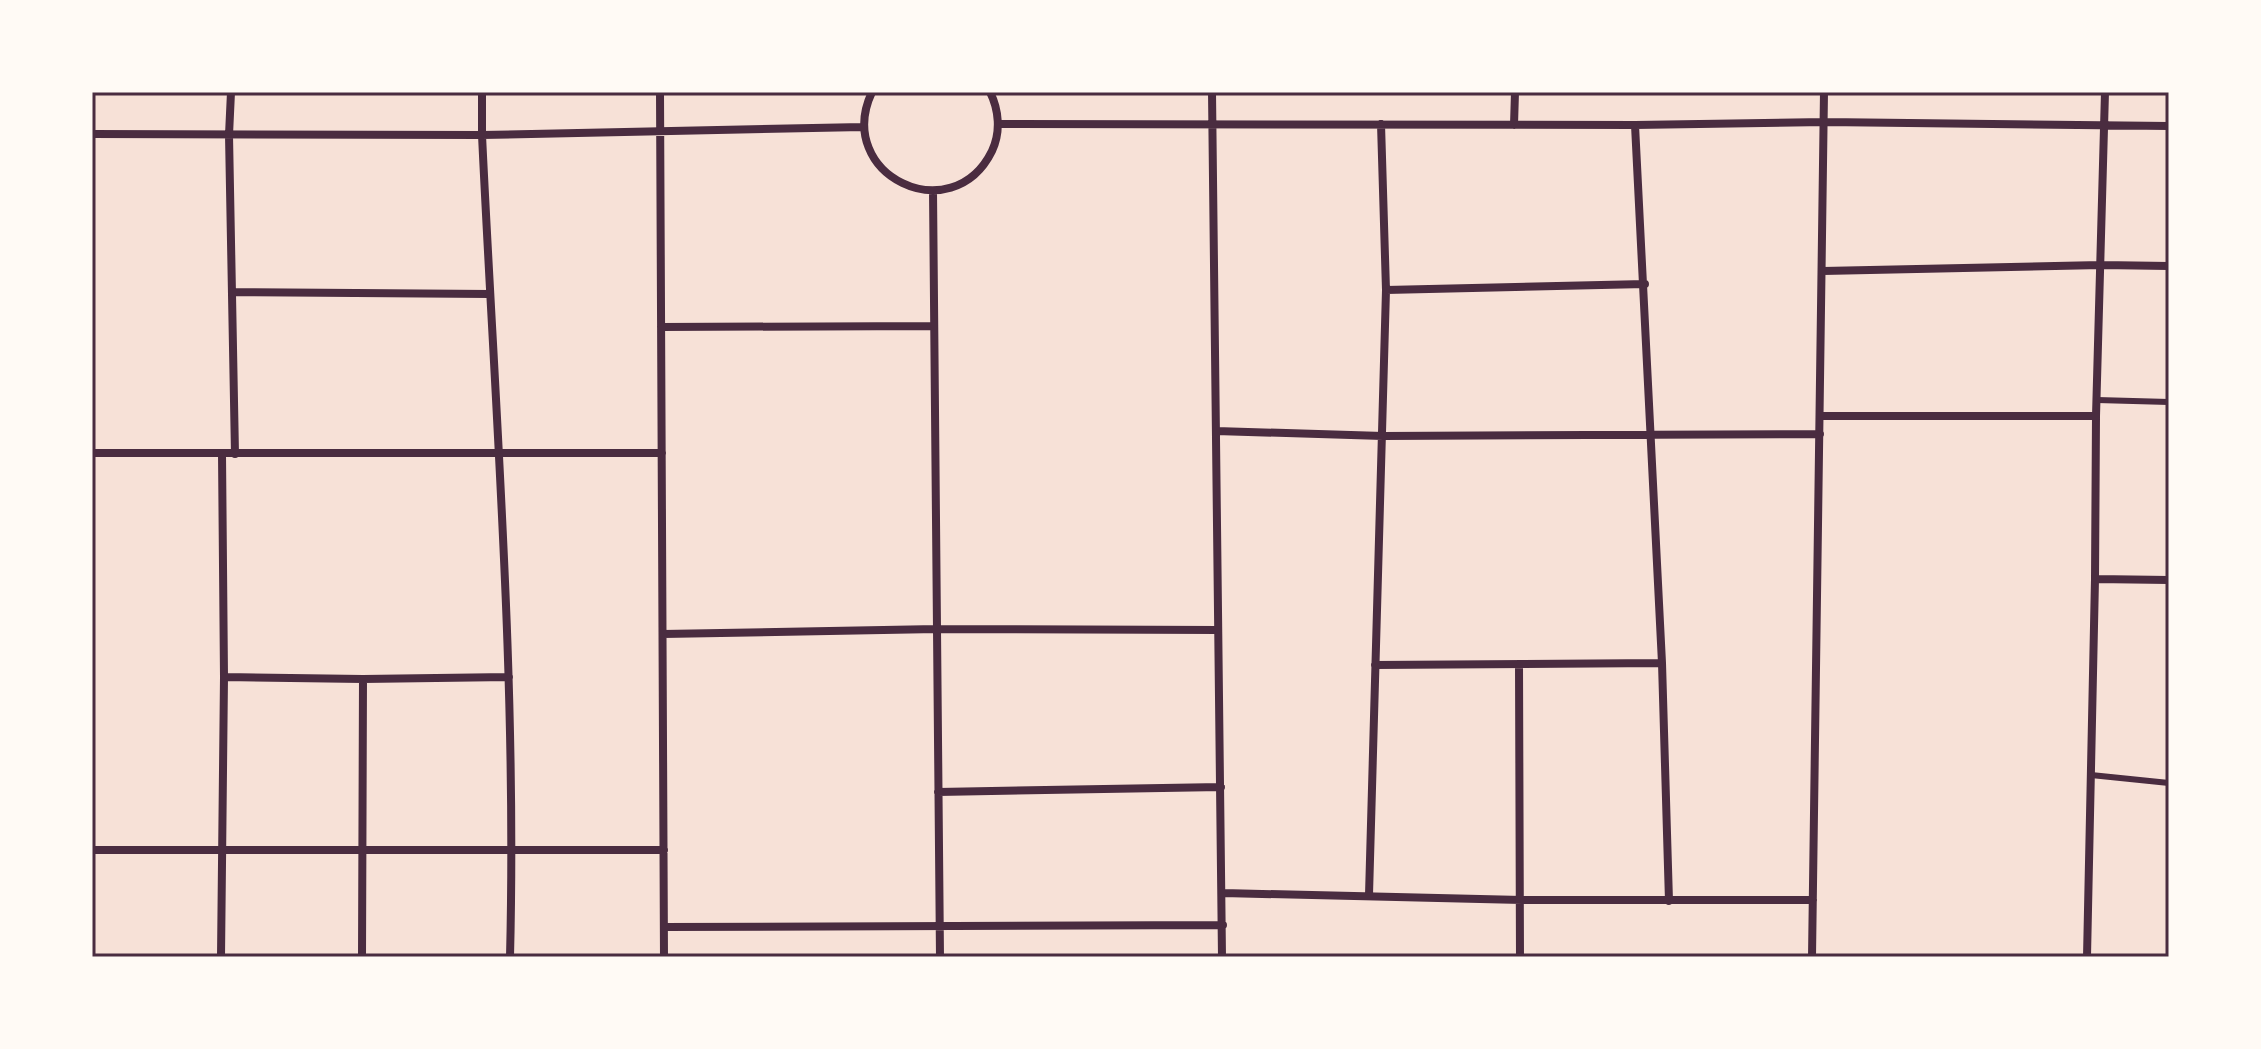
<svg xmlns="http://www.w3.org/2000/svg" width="2261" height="1049" viewBox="0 0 2261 1049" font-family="'PT Sans Narrow',sans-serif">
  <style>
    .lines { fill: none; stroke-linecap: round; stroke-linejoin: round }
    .service { stroke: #4a2c40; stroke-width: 6 }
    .minor { stroke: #4a2c40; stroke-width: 8 }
    .neatline { fill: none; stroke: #4a2c40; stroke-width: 3 }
  </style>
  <rect width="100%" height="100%" fill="#f7e1d7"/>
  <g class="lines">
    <path class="service" d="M 2097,400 L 2169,402
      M 2091,775 L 2169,783"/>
    <path class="minor" d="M 231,92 L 229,135 L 235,454
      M 482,92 L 482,135 C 495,409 517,683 510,957
      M 660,92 L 664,957
      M 872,92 C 833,175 952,232 992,151 C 1001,132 999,110 990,92
      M 1212,92 L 1222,957
      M 999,124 L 1635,125 L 1825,122 L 2169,126
      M 1514,125 L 1515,92
      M 1635,125 L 1662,663 L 1669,901
      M 92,134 L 482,135 L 863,127
      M 933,191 L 940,957
      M 1823,271 L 2101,265 L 2169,266
      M 1386,290 L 1645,284
      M 233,292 L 490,294
      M 661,327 L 934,326
      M 1820,416 L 2096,416
      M 1216,431 L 1383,436 L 1820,434
      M 92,453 L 662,453
      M 2095,579 L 2169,580
      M 663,634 L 937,629 L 1218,630
      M 1519,664 L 1520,957
      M 1375,665 L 1662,663
      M 224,677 L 363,679
      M 938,792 L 1221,787
      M 92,850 L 664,850
      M 1223,893 L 1522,900 L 1813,900
      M 1369,895 L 1386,290 L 1381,124
      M 664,927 L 1223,925
      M 221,957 L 224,677 L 222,454
      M 362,957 L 363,679 L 509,677
      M 1812,957 L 1824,92
      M 2087,957 L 2095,579 L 2096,416 L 2105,92"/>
  </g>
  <rect width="2261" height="1049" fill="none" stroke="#fffaf5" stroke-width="188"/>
  <rect x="94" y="94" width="2073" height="861" class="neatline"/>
</svg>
